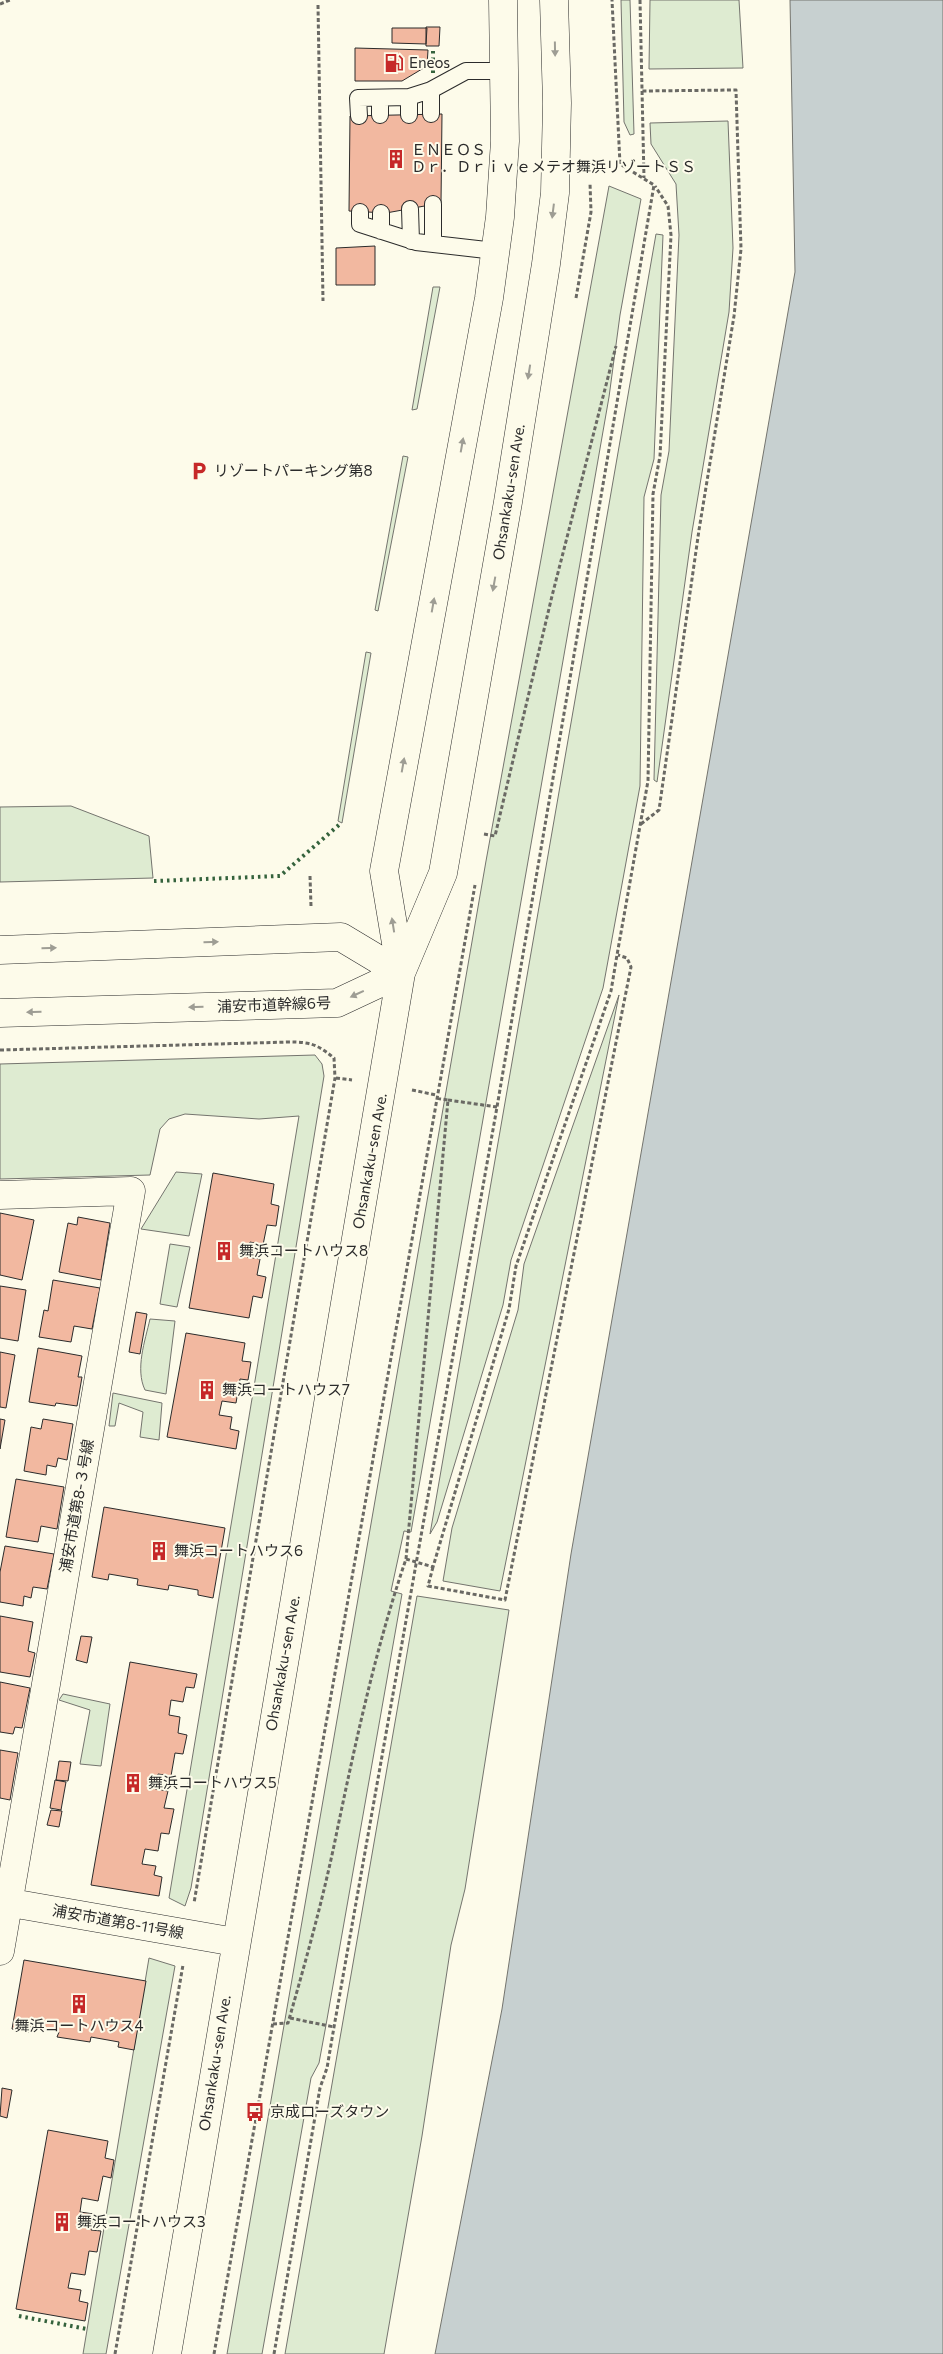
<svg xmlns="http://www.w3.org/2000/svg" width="943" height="2354" viewBox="0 0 943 2354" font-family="Commissioner,'Noto Sans JP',sans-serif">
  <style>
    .green { fill: #deebd1; stroke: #74746e }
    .water { fill: #c7d0d0; stroke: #74746e }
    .building { fill: #f2b8a0; stroke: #2b2b2b }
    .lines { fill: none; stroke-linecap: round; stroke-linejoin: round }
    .lane-casing { stroke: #2b2b2b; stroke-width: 18 }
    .street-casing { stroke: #2b2b2b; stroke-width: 29 }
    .secondary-casing { stroke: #2b2b2b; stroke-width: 29 }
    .path { stroke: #6a6964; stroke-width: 3; stroke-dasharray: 4 2.5; stroke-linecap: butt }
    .lane { stroke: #fdfbea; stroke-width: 16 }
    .street { stroke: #fdfbea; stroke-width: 28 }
    .secondary { stroke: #fdfbea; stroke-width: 28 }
    .hedge { stroke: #34623c; stroke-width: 4; stroke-dasharray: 2.5 4; stroke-linecap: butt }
    .oneway { fill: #9e9d94 }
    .labels { text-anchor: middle; stroke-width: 4; stroke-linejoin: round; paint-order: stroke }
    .poi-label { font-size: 15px; fill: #2b2b2b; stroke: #fdfbea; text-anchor: start }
    .street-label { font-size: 15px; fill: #2b2b2b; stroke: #fdfbea }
  </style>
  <rect width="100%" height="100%" fill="#fdfbea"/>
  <path class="green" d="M 621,0 L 630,0 L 634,134 L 630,135 L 624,122 Z
    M 650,0 L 739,0 L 743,68 L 649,69 Z
    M 728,121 L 733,248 L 729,312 L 692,532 L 657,782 L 654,780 L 661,495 L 669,451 L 679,235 L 676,184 L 651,144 L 650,123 Z
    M 609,186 L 641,199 L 620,315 L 609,397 L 411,1532 L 404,1531 L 391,1591 L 402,1594 L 326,2025 L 319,2063 L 311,2078 L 262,2354 L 227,2354 L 486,861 Z
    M 656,234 L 663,235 L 654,459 L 644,497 L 640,786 L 603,988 L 511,1260 L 503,1305 L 437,1522 L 430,1534 Z
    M 433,287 L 440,287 L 417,409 L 412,410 Z
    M 403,456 L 408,457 L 378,611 L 375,610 Z
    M 366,652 L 371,653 L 342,823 L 338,821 Z
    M 71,806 L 149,836 L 153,878 L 0,882 L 0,807 Z
    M 619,995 L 500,1591 L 443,1581 L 452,1528 L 518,1310 L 524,1264 Z
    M 315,1055 L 322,1064 L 324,1076 L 191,1888 L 185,1906 L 169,1898 L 299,1116 L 259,1119 L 185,1114 L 169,1119 L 160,1129 L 150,1175 L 0,1179 L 0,1064 Z
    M 176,1172 L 202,1174 L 189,1236 L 141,1229 Z
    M 170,1244 L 190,1247 L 177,1307 L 160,1304 Z
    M 150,1319 L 175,1321 L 166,1394 L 145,1390 C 135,1369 145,1341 150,1319 Z
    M 113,1393 L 162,1403 L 159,1440 L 140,1437 L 143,1412 L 119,1403 L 115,1426 L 109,1426 Z
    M 417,1596 L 509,1610 L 465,1889 L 451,1945 L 422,2136 L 384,2354 L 285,2354 Z
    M 63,1694 L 110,1704 L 101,1766 L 80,1764 L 90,1710 L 59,1700 Z
    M 149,1958 L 175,1966 L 106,2354 L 83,2354 Z"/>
  <path class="water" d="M 790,0 L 943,0 L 943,2354 L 435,2354 L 502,2009 L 571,1554 L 795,272 Z"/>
  <path class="building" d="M 426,27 L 440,27 L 439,46 L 426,46 Z
    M 392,28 L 427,28 L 426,44 L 392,43 Z
    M 355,48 L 428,50 L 427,66 L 402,81 L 355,81 Z
    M 442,114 L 441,203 L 386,213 L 349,211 L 350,116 Z
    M 375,246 L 375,285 L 336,285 L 336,248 Z
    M 213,1173 L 274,1184 L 271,1204 L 279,1206 L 276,1226 L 267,1225 L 263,1245 L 250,1242 L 247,1257 L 260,1259 L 257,1275 L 266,1277 L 262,1298 L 253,1296 L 249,1318 L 189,1308 Z
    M 0,1213 L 34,1220 L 22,1280 L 0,1275 Z
    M 78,1217 L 110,1223 L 101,1280 L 59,1272 L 68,1223 L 77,1225 Z
    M 53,1280 L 100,1288 L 92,1329 L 74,1326 L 71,1342 L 39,1337 L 44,1310 L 48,1311 Z
    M 0,1286 L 26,1290 L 18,1341 L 0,1338 Z
    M 136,1312 L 147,1314 L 140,1354 L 129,1352 Z
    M 186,1333 L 245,1343 L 242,1361 L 251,1362 L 248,1380 L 240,1379 L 236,1403 L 222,1401 L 219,1415 L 232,1417 L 230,1429 L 239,1431 L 236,1449 L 167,1437 Z
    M 38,1348 L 82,1356 L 78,1377 L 82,1377 L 77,1406 L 56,1403 L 55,1406 L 29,1402 Z
    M 0,1352 L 15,1355 L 6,1408 L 0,1407 Z
    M 0,1419 L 5,1420 L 0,1449 Z
    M 43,1419 L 73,1424 L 67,1460 L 58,1458 L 56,1467 L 47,1465 L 46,1475 L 24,1471 L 31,1427 L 41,1429 Z
    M 16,1479 L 64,1487 L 57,1529 L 41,1526 L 38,1542 L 6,1537 Z
    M 104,1507 L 225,1528 L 213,1598 L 198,1595 L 198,1590 L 169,1585 L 168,1590 L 137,1585 L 138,1579 L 109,1574 L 108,1580 L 92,1577 Z
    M 5,1546 L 54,1554 L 47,1589 L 33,1587 L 31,1598 L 24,1596 L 23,1606 L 0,1602 L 0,1572 Z
    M 0,1616 L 33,1622 L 28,1651 L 35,1653 L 30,1677 L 0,1672 Z
    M 81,1636 L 92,1637 L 87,1663 L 76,1660 Z
    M 130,1662 L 197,1674 L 194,1688 L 186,1687 L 183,1702 L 171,1700 L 169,1715 L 180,1717 L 178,1733 L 187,1735 L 183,1754 L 175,1753 L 171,1776 L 158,1774 L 155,1789 L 168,1791 L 164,1808 L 174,1809 L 169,1834 L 161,1833 L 158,1851 L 145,1849 L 142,1864 L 156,1866 L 154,1875 L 162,1877 L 159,1896 L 91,1885 Z
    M 0,1682 L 30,1688 L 22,1728 L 15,1727 L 13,1734 L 0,1732 Z
    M 0,1750 L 18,1753 L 10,1800 L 0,1798 Z
    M 59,1761 L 71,1762 L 68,1781 L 56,1780 Z
    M 55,1780 L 66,1782 L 61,1810 L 50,1808 Z
    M 51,1810 L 62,1811 L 59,1827 L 47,1825 Z
    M 24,1960 L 146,1981 L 134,2050 L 118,2047 L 119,2042 L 91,2037 L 90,2042 L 57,2037 L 59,2032 L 30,2027 L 29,2032 L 12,2029 Z
    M 2,2088 L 12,2090 L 7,2118 L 0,2116 Z
    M 48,2130 L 108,2141 L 105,2158 L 114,2160 L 111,2178 L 103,2176 L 98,2201 L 82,2198 L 80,2212 L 94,2214 L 91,2230 L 101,2231 L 97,2252 L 89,2251 L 85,2275 L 71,2273 L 68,2288 L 81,2290 L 79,2301 L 88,2303 L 85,2321 L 16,2309 Z"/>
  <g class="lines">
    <g class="lane-casing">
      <path id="lane" d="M 431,114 L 431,90
        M 380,115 L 380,98
        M 409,115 L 409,97
        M 359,116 L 358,98 L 409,97 L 431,90 L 466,71 L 504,71
        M 433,204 L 433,244
        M 410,209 L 411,241
        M 360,212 L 360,224 L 416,242 L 495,251
        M 381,213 L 381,231"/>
    </g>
    <g class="street-casing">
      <path id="street" d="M 0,1195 L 131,1191 L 0,1951
        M 0,1901 L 235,1942"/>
    </g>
    <g class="secondary-casing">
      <path id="secondary" d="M 0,950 L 341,937 L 401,973
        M 401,973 L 384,871 L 489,298 L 500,217 L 505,141 L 503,0
        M 0,1013 L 337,1003 L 401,973
        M 167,2354 L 401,973 L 443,873 L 508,502 L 546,264 L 555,193 L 557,103 L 554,0"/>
    </g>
    <path class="path" d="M 640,0 L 644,178
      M 0,4 L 10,0
      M 318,5 L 323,301
      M 576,298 L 591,212 L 590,183
      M 641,824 L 659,810 L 699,530 L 734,316 L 741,249 L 736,90 L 642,91
      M 484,834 L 495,836 L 552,596 L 616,346
      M 310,876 L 311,906
      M 0,1050 L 289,1042 C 310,1042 317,1044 334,1058 L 335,1078 L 194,1903
      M 336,1078 L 352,1080
      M 412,1090 L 436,1095
      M 448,1100 L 497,1107
      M 406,1559 L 433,1567 L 509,1309 L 516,1266 L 611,991 L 617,955 L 648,781 L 653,494 L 660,456 L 671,235 L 668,206 L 655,186
      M 433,1567 L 428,1586 L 505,1600 L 631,967 L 627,958 L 618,955
      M 290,2018 L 334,2027
      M 273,2024 L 288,2023 C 306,1960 324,1896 337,1831 C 356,1740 376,1647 406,1559 L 448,1100 L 435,1098
      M 115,2354 L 183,1965
      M 214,2354 L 475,885
      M 274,2354 L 320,2088 L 327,2068 L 334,2027 L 497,1107 L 654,185 L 620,164 L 612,0"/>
    <use href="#lane" class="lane"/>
    <use href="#street" class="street"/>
    <use href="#secondary" class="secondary"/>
    <path class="hedge" d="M 433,51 L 433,75
      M 154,881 L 280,876 L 340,824
      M 19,2316 L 87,2329"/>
  </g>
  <defs><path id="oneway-solid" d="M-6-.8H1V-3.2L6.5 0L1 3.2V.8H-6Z" transform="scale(1.25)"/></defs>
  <g class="oneway">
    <use href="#oneway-solid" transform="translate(555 49) rotate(89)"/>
    <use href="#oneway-solid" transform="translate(553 211) rotate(97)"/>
    <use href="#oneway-solid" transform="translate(529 372) rotate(99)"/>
    <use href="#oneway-solid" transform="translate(462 445) rotate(-80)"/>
    <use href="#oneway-solid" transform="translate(494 584) rotate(100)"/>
    <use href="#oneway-solid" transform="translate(433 605) rotate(-80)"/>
    <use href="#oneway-solid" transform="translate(403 765) rotate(-80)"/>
    <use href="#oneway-solid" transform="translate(393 925) rotate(-99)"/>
    <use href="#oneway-solid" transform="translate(211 942) rotate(-2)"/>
    <use href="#oneway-solid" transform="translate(49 948) rotate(-2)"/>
    <use href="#oneway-solid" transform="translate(357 994) rotate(155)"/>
    <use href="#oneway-solid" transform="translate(196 1007) rotate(178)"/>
    <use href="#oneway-solid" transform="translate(34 1012) rotate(178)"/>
  </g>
  <defs>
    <g id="fuel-bare" transform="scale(1.5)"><path d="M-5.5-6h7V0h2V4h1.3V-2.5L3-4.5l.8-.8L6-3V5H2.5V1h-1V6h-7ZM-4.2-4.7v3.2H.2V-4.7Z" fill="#c62828" stroke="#fdfbea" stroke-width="2.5" paint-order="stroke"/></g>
    <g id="building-bare" transform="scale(1.5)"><path d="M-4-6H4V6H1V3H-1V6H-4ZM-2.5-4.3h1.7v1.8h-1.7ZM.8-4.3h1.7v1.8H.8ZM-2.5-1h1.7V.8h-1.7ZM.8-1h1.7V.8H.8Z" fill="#c62828" stroke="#fdfbea" stroke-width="2.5" paint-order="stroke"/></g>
    <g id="parking-bare" transform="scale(1.5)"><path d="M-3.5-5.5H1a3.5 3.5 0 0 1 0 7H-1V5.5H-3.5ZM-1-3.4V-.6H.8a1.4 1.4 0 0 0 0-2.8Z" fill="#c62828" stroke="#fdfbea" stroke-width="2.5" paint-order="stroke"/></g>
    <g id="bus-bare" transform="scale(1.5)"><path d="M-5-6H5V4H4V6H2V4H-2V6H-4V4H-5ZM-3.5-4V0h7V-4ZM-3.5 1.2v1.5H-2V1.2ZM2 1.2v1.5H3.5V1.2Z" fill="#c62828" stroke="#fdfbea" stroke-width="2.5" paint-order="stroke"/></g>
  </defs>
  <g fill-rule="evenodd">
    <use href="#fuel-bare" x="394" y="63"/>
    <use href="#building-bare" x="396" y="159"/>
    <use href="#parking-bare" x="199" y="471"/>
    <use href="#building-bare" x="224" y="1251"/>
    <use href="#building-bare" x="207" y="1390"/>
    <use href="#building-bare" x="159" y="1551"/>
    <use href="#building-bare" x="133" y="1783"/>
    <use href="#building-bare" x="79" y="2004"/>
    <use href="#bus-bare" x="255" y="2112"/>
    <use href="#building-bare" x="62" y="2222"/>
  </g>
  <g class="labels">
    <g class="poi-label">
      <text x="409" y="68">Eneos</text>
      <text x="411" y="155">ＥＮＥＯＳ<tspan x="411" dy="17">Ｄｒ．Ｄｒｉｖｅメテオ舞浜リゾートＳＳ</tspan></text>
      <text x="214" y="476">リゾートパーキング第8</text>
      <text x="239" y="1256">舞浜コートハウス8</text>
      <text x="222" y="1395">舞浜コートハウス7</text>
      <text x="174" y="1556">舞浜コートハウス6</text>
      <text x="148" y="1788">舞浜コートハウス5</text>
      <text x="79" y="2031" text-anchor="middle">舞浜コートハウス4</text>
      <text x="270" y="2117">京成ローズタウン</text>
      <text x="77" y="2227">舞浜コートハウス3</text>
    </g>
    <g class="street-label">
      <text transform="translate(509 492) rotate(-81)" y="5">Ohsankaku-sen Ave.</text>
      <text transform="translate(274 1005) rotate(-2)" y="5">浦安市道幹線6号</text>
      <text transform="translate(370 1161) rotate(-80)" y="5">Ohsankaku-sen Ave.</text>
      <text transform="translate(77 1506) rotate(-80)" y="5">浦安市道第8-３号線</text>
      <text transform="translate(283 1663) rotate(-80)" y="5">Ohsankaku-sen Ave.</text>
      <text transform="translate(118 1922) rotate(10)" y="5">浦安市道第8-11号線</text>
      <text transform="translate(215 2063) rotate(-81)" y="5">Ohsankaku-sen Ave.</text>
    </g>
  </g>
</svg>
